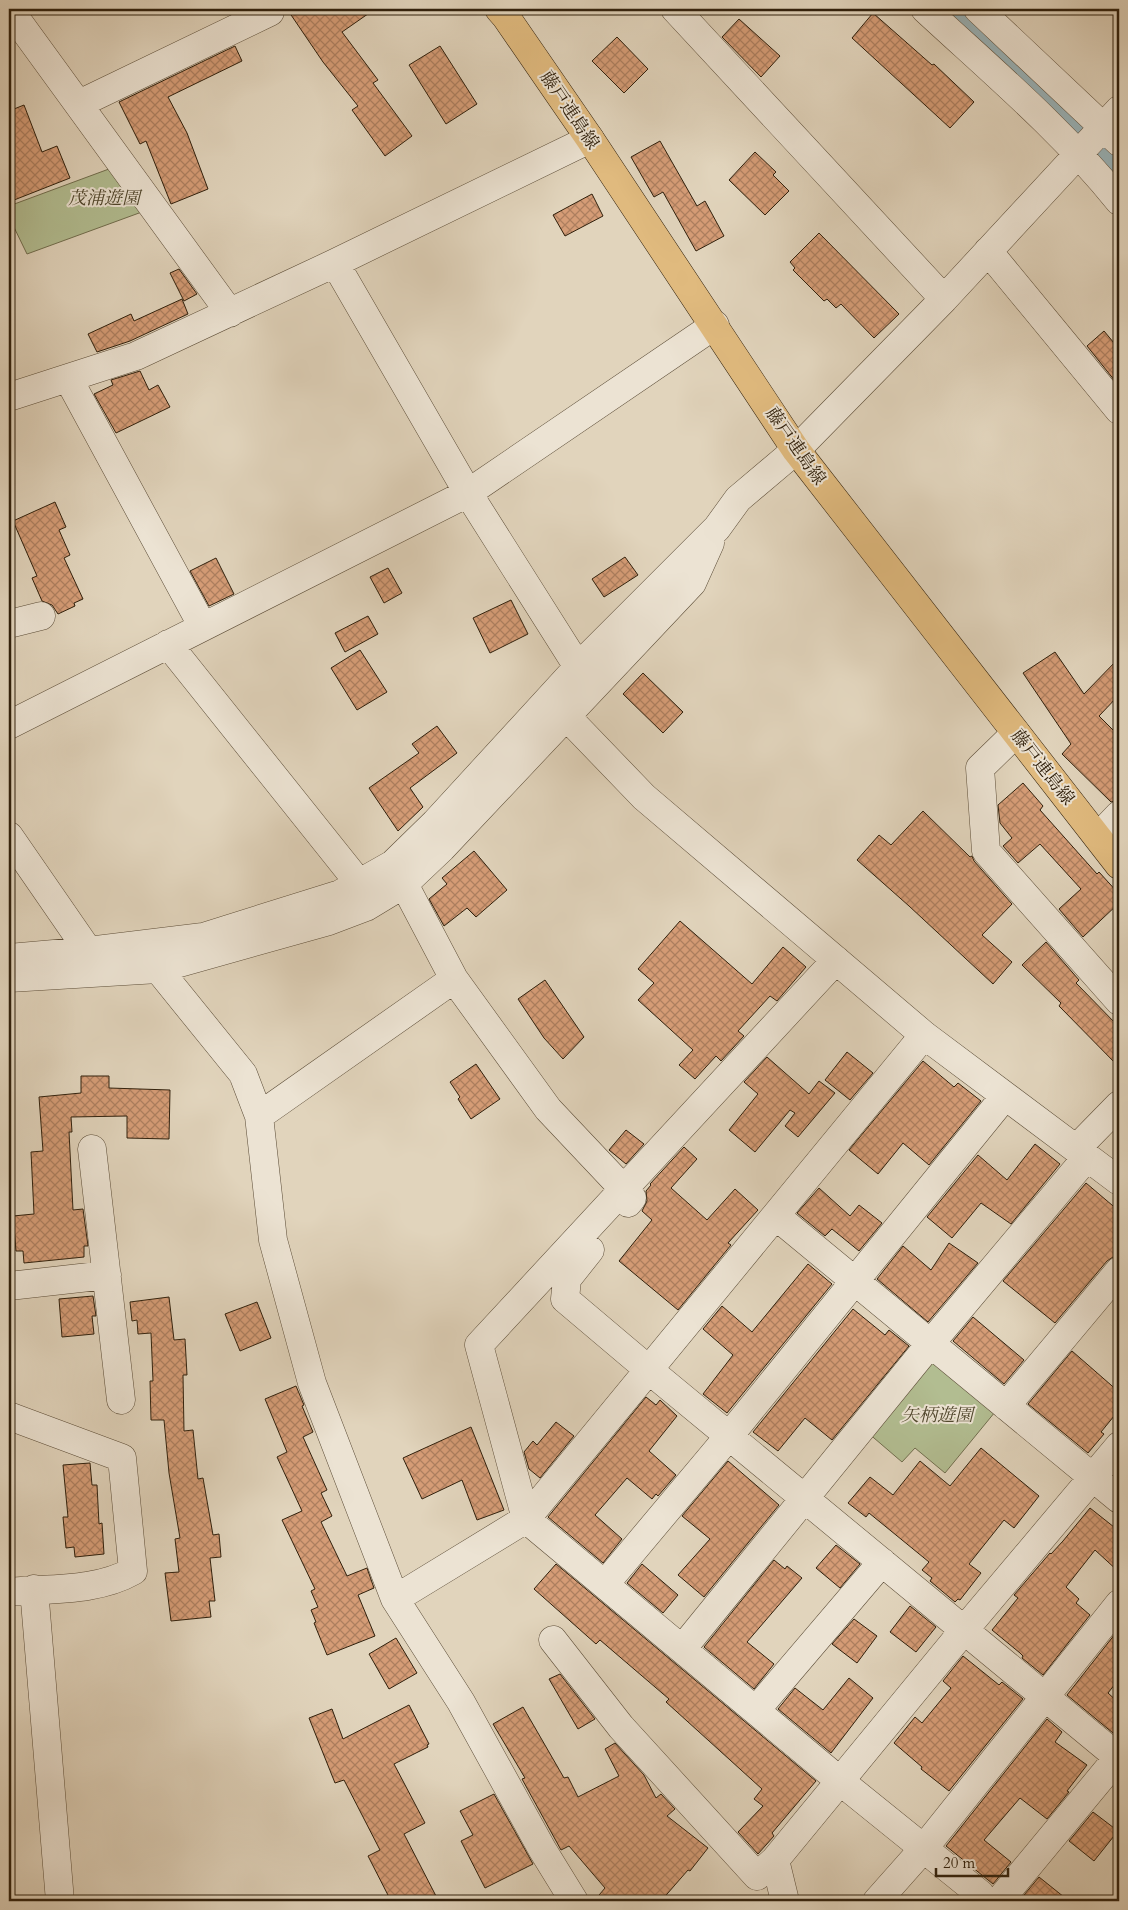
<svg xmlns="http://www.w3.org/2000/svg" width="1128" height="1910" viewBox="0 0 1128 1910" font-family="Cardo,'Noto Serif JP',serif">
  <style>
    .park { fill: #b2bd91; stroke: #716e4e }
    .water { fill: #9ab5bb; stroke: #707975 }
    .building { fill: url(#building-cross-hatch); stroke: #30200c }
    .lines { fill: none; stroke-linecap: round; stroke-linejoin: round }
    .minor-casing { stroke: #5c4d38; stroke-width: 29 }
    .major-casing { stroke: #30200c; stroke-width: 29 }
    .minor { stroke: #ece3d3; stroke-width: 28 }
    .major { stroke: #e0ba7e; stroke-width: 28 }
    .labels { text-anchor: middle; stroke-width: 4; stroke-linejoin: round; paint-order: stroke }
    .street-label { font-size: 18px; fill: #30200c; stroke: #ece3d3 }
    .park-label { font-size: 18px; font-style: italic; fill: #50472d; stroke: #ece3d3 }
  </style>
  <defs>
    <pattern id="building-cross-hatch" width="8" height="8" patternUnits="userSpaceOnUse" patternTransform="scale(1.25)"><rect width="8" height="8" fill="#d59c76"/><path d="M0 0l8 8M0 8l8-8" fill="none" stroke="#ad7f5f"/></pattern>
  </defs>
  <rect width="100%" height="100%" fill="#e1d4bc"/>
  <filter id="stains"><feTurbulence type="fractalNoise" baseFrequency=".004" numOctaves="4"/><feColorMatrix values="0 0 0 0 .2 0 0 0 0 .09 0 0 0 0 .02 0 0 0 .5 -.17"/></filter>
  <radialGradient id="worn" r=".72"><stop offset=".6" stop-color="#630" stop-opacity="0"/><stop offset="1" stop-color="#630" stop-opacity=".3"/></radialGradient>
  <path class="park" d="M 117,166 L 150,209 L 27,254 L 9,217 L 9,206 Z
    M 934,1361 L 995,1412 L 945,1473 L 915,1448 L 902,1462 L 867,1432 L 922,1365 Z"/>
  <path class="water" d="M 941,9 L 962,9 L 1108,145 L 1119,159 L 1119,189 Z"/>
  <path class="building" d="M 287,9 L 375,9 L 342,32 L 378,80 L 373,83 L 412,136 L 385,156 L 352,110 L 358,106 L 323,62 Z
    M 873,13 L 932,65 L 934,64 L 974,102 L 950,128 L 852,38 Z
    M 739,19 L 780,56 L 761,77 L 722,37 Z
    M 617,37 L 648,69 L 624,93 L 592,61 Z
    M 235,46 L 242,61 L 168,97 L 187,133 L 208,189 L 171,204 L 146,141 L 140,144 L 119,102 Z
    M 440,46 L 477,104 L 446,124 L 409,65 Z
    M 24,105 L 42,152 L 57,146 L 70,178 L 9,202 L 9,111 Z
    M 660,141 L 697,206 L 705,201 L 724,236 L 696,251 L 663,192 L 654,197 L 631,157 Z
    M 755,152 L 776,172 L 773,175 L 789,191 L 765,215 L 729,180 Z
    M 592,194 L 603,216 L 565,236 L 553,215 Z
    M 819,233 L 899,314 L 874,338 L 841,304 L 836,308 L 827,299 L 824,301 L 793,270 L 795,268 L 790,262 Z
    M 179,269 L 197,294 L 184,301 L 170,273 Z
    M 182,299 L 188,314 L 130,341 L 97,352 L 88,334 L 131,314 L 134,321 Z
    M 1104,331 L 1119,349 L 1119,386 L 1087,346 Z
    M 140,371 L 149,390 L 158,385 L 170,407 L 116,433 L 94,394 L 113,385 L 111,380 Z
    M 55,502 L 66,527 L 59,530 L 70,555 L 64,558 L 83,599 L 74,603 L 75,606 L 58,614 L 52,605 L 42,601 L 32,578 L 37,576 L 13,521 Z
    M 625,557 L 638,575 L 604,597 L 592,579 Z
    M 216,558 L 234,594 L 209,606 L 190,571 Z
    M 388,568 L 402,593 L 384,603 L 370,577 Z
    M 511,600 L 528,634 L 490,653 L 473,618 Z
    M 368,616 L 378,634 L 345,652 L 335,633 Z
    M 360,650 L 387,692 L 357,710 L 331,668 Z
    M 1055,652 L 1084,694 L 1119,658 L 1119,695 L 1099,716 L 1119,736 L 1119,800 L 1111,802 L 1062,754 L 1071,744 L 1023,673 Z
    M 643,673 L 683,712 L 663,733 L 623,694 Z
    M 437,726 L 457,753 L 410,788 L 423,807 L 398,831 L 369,788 L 419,753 L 412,744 Z
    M 1023,783 L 1043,806 L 1040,810 L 1097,874 L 1099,872 L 1119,894 L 1119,903 L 1083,937 L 1059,909 L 1081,889 L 1040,844 L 1018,863 L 1003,846 L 1012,838 L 1000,823 L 998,805 Z
    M 923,811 L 970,857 L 972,856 L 974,861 L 1012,904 L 982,935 L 1012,962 L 993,984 L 909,906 L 857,860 L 879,835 L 891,845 Z
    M 474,851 L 507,890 L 476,917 L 467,908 L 444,926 L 429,899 L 447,884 L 442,878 Z
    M 680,921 L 752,984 L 783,947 L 806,967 L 777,1001 L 770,996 L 738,1031 L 744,1036 L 721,1061 L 716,1056 L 695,1079 L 679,1065 L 693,1050 L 638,1000 L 654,983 L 638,969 Z
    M 1046,942 L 1079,980 L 1076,983 L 1119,1027 L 1119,1067 L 1059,1006 L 1061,1003 L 1022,965 Z
    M 545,980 L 584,1037 L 563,1059 L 544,1038 L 518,999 Z
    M 847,1052 L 873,1073 L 850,1100 L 825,1080 Z
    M 767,1057 L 809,1094 L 819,1081 L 835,1093 L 798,1137 L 785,1126 L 795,1113 L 790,1110 L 755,1152 L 729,1130 L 758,1094 L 744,1082 Z
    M 923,1061 L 954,1087 L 958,1083 L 981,1101 L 929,1165 L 903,1143 L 878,1174 L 849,1150 Z
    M 476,1064 L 500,1099 L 471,1119 L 458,1099 L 460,1097 L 450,1082 Z
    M 81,1076 L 109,1076 L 109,1088 L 170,1090 L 169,1139 L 127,1138 L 127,1116 L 71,1117 L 72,1132 L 69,1132 L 73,1210 L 83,1209 L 88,1246 L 84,1246 L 84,1257 L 24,1263 L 23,1251 L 16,1251 L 13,1216 L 34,1214 L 31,1152 L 43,1151 L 39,1097 L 81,1093 Z
    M 626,1130 L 644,1144 L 626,1164 L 609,1150 Z
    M 1035,1144 L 1060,1164 L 1011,1224 L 981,1203 L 952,1238 L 927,1217 L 978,1155 L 1007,1180 Z
    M 684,1147 L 697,1159 L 671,1188 L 707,1220 L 735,1189 L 758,1210 L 728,1243 L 731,1245 L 678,1310 L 619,1261 L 652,1220 L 642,1211 L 647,1201 L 646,1191 L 651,1185 L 650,1184 Z
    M 1086,1183 L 1119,1211 L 1119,1256 L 1113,1257 L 1107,1261 L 1055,1323 L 1003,1281 Z
    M 819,1188 L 850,1216 L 859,1205 L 882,1223 L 859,1251 L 832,1229 L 825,1236 L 797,1213 Z
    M 949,1243 L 978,1263 L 928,1322 L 877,1279 L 903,1246 L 931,1270 Z
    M 808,1264 L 832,1284 L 727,1413 L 703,1394 L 733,1355 L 703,1329 L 722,1306 L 752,1332 Z
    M 93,1296 L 96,1316 L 92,1316 L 94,1334 L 62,1337 L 59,1299 Z
    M 169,1297 L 174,1340 L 185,1339 L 187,1375 L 183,1375 L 184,1431 L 193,1430 L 198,1479 L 203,1478 L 213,1535 L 219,1534 L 221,1557 L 210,1558 L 215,1601 L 209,1601 L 211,1617 L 171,1621 L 165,1573 L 179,1572 L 175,1539 L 180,1538 L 169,1473 L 164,1420 L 151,1420 L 150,1381 L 153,1381 L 151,1333 L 138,1334 L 137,1320 L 132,1321 L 130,1302 Z
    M 257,1302 L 271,1338 L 240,1351 L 225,1314 Z
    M 853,1309 L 885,1335 L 889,1330 L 909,1346 L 832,1440 L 805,1418 L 778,1451 L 753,1432 Z
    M 973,1317 L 1024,1360 L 1004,1384 L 953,1341 Z
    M 1072,1351 L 1119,1392 L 1119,1410 L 1101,1432 L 1104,1434 L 1088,1453 L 1028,1404 Z
    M 296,1386 L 304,1405 L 302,1406 L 313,1432 L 303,1437 L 327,1490 L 321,1493 L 332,1516 L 321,1522 L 347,1576 L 367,1568 L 374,1588 L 358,1595 L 375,1636 L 327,1655 L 314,1623 L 316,1622 L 311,1610 L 318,1607 L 311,1591 L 315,1589 L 282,1520 L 302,1511 L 277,1457 L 287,1452 L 265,1399 Z
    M 646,1397 L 656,1405 L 660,1400 L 677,1416 L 649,1451 L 676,1475 L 658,1496 L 656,1494 L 652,1499 L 627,1478 L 595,1515 L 622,1539 L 603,1563 L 548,1517 Z
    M 556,1422 L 574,1436 L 540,1478 L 529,1469 L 524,1452 L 533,1441 L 537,1445 Z
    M 471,1427 L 504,1510 L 477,1520 L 462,1480 L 422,1499 L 403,1458 Z
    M 981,1448 L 1039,1496 L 1014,1528 L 1004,1520 L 969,1564 L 981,1573 L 960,1600 L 958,1599 L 955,1602 L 930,1581 L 932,1578 L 922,1570 L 929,1562 L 869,1513 L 866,1517 L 848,1503 L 870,1477 L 893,1495 L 920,1461 L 950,1486 Z
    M 728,1461 L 779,1505 L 704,1597 L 678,1575 L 710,1539 L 682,1516 Z
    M 90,1463 L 92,1485 L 97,1485 L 99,1524 L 102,1523 L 104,1554 L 75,1557 L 74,1547 L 66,1548 L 63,1517 L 68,1517 L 63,1465 Z
    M 1090,1508 L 1119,1531 L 1119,1572 L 1095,1550 L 1066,1587 L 1079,1599 L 1076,1603 L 1090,1615 L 1043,1675 L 1022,1658 L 1023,1656 L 1020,1653 L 992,1630 L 1018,1598 L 1014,1595 L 1050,1553 L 1051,1554 L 1063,1541 Z
    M 836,1545 L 860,1564 L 840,1588 L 816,1568 Z
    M 774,1560 L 785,1569 L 787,1566 L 802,1578 L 747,1642 L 774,1664 L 754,1689 L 704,1647 Z
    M 556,1564 L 816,1781 L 772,1833 L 774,1836 L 758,1854 L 738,1832 L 763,1806 L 754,1799 L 762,1789 L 666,1702 L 669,1699 L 600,1640 L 596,1644 L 534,1589 Z
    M 642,1564 L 678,1595 L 663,1613 L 627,1583 Z
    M 910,1606 L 936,1627 L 916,1652 L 890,1632 Z
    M 854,1619 L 877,1636 L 857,1663 L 832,1644 Z
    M 1115,1634 L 1119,1638 L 1119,1679 L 1108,1693 L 1119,1703 L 1119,1738 L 1067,1695 Z
    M 396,1638 L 417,1673 L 389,1689 L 369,1654 Z
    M 963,1656 L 999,1685 L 1002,1682 L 1023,1699 L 949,1791 L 921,1769 L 922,1767 L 894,1743 L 915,1717 L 922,1723 L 951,1688 L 943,1681 Z
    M 560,1674 L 595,1719 L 578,1729 L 549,1679 Z
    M 849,1678 L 873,1698 L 831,1753 L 778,1709 L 795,1688 L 823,1710 Z
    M 409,1705 L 429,1744 L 427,1745 L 428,1747 L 394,1764 L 425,1823 L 404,1834 L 436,1896 L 425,1901 L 391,1901 L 368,1856 L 380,1850 L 344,1780 L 335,1783 L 309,1718 L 332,1709 L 343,1739 Z
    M 523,1707 L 564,1778 L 568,1777 L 578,1797 L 619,1776 L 605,1749 L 615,1743 L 644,1775 L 656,1798 L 661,1794 L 675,1809 L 667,1816 L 708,1848 L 690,1871 L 688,1870 L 661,1901 L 594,1901 L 605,1888 L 569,1846 L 561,1850 L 522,1779 L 525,1778 L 493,1724 Z
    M 1047,1719 L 1062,1732 L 1055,1742 L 1087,1765 L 1067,1791 L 1069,1792 L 1047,1819 L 1020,1798 L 984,1840 L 1011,1862 L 993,1884 L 946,1846 Z
    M 494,1794 L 533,1864 L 485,1888 L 461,1841 L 473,1835 L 460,1811 Z
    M 1093,1812 L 1118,1831 L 1094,1861 L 1069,1841 Z
    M 1039,1877 L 1069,1901 L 1019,1901 Z"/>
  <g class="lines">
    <g class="minor-casing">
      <path id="minor" d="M 9,9 L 230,313
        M 675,9 L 944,299
        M 925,9 C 992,71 1062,130 1119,201
        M 978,9 L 1119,142
        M 79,104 L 270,12
        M 988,251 L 1119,410
        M 335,263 L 468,493 L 578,667
        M 68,378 L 203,627
        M 9,397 L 136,356 L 335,263 L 590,139
        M 9,624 L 41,616
        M 168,644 L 359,883
        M 566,716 L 644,797 L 924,1035 L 1119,1181
        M 9,725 L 468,493 L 715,325
        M 1016,733 L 980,768 L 986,851 L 1119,1001
        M 9,836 L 96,962
        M 1098,837 L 1119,815
        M 404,884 L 454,979 L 548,1109 L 632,1198 L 628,1203
        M 155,943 L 158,969 L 243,1074 L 259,1116 L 273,1240 L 312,1383 L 395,1599 L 461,1702 L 542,1849 L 574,1901
        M 9,958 L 88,951 L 203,937 L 340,894 L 393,864 L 435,823 L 578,667 L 717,528 L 738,499 L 796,450 L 944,299 L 1119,110
        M 9,978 L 158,969 L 329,921 L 366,907 L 404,884 L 442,848 L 692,583 L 710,543
        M 259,1116 L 454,979
        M 92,1149 L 121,1400
        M 1076,1149 L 1119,1105
        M 776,1216 L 1119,1499
        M 590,1250 L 567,1279 L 565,1299 L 649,1370 L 1119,1758
        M 9,1286 L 107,1275
        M 1006,1406 L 1119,1271
        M 9,1416 L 122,1458 L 133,1571 C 96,1592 50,1588 9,1592
        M 605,1584 L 729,1436 L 1005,1096
        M 34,1589 L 60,1901
        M 395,1599 L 526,1519 L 924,1035
        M 553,1640 L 621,1727 L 757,1876 L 775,1860
        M 682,1649 L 930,1344 L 1087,1157
        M 756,1710 L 882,1562
        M 785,1901 L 775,1860 L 840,1781 L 526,1519 L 479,1345 L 836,960
        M 877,1901 L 924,1848 L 1119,1604
        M 974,1901 L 980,1894 L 840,1781 L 965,1629 L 1119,1446
        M 999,1901 L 1119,1756"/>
    </g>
    <g class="major-casing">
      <path id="major" d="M 499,9 L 506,17 L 590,139 L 796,450 L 1119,865"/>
    </g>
    <use href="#minor" class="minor"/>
    <use href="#major" class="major"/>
  </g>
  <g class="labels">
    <g class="street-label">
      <text transform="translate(570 110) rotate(56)" y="6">藤戸連島線</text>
      <text transform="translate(796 446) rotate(55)" y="6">藤戸連島線</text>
      <text transform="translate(1043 767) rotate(52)" y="6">藤戸連島線</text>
    </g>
    <g class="park-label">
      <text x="104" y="204">茂浦遊園</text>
      <text x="937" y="1421">矢柄遊園</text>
    </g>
  </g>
  <rect width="1128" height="1910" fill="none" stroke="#e1d4bc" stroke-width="30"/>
  <rect x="10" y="10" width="1108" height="1890" fill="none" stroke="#30200c" stroke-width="2.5"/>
  <rect x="15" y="15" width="1098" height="1880" fill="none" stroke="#30200c"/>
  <path d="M936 1868v8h72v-8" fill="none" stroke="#30200c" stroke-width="2.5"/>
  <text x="943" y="1868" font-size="15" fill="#30200c" stroke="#ece3d3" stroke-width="4" paint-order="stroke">20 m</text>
  <rect width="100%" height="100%" filter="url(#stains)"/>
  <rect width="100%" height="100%" fill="url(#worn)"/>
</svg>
